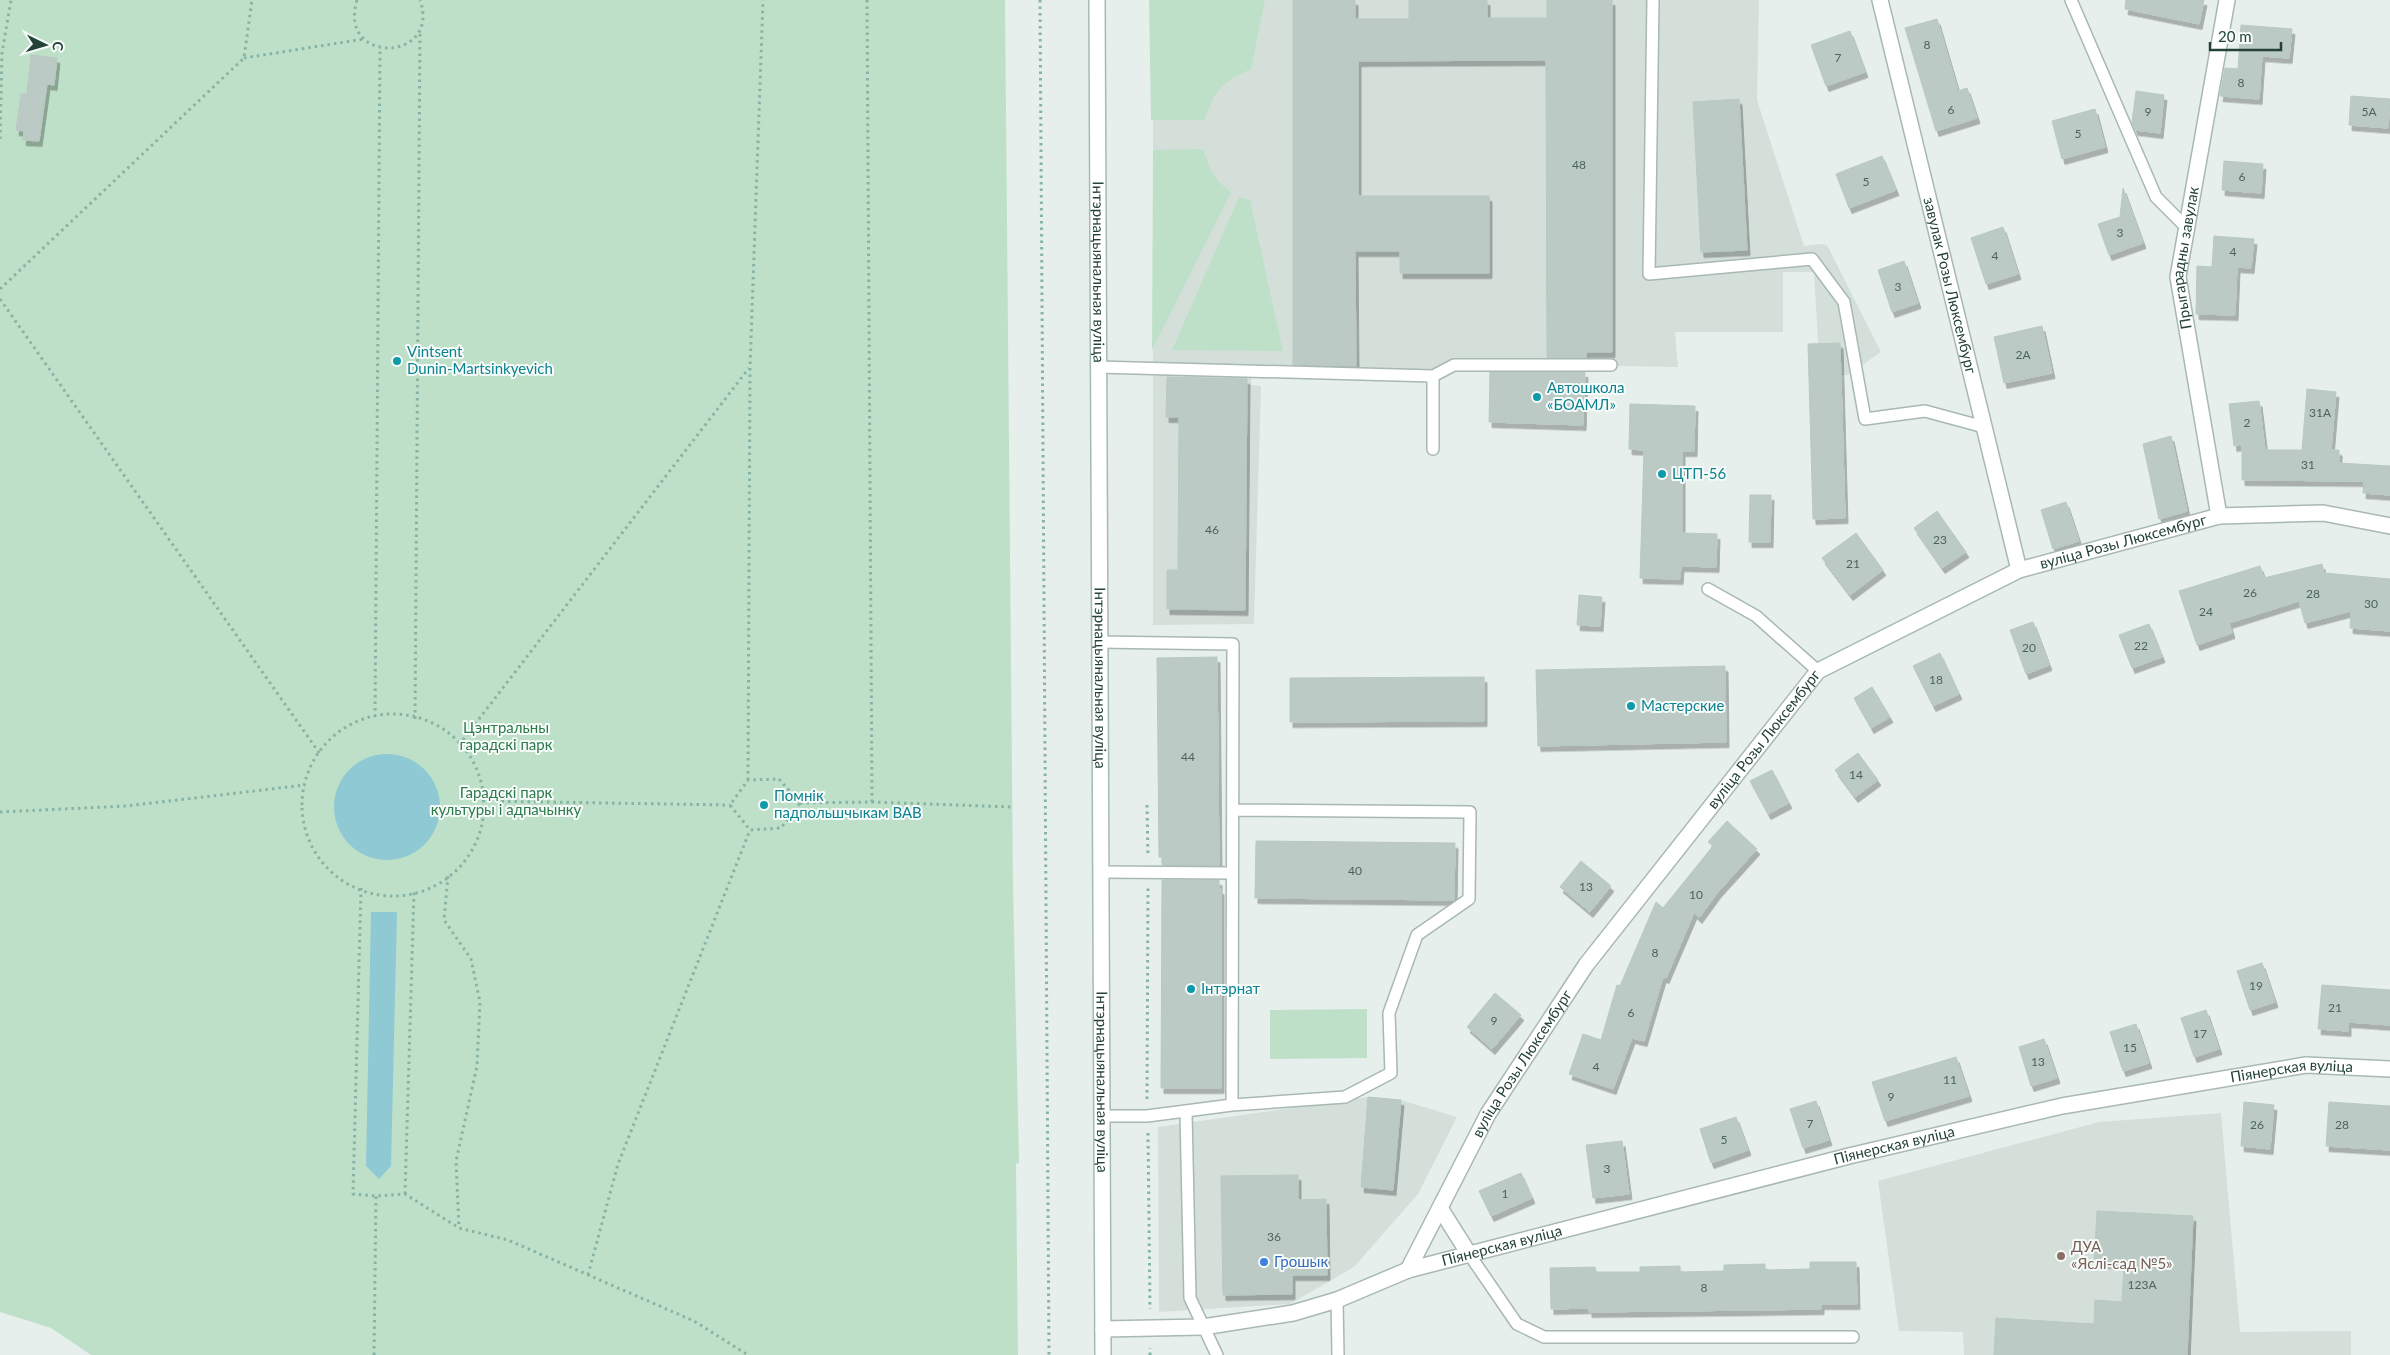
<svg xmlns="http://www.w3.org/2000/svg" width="2390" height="1355" viewBox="0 0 2390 1355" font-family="Lato,sans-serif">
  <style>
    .built { fill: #d4dfda }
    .green { fill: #bfe0c8 }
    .water { fill: #8ec9d4 }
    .building { fill: #bbcac4; stroke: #b8c9c2; filter: url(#shadow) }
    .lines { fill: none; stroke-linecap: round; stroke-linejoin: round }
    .service-casing { stroke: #a8b8b2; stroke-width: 14 }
    .minor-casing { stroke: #a8b8b2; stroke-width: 18 }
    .secondary-casing { stroke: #a4bbb3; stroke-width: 18 }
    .path { stroke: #86b3a5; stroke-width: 3; stroke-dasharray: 2.5 4; stroke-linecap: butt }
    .service { stroke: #fff; stroke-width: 11 }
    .minor { stroke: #fff; stroke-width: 15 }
    .secondary { stroke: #fff; stroke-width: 15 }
    .culture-dot { fill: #0f9aa8; stroke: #f7fbf9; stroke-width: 2 }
    .education-dot { fill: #8d6e63; stroke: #f7fbf9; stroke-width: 2 }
    .shop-dot { fill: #3f7fe0; stroke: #f7fbf9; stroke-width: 2 }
    .labels { text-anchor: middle; stroke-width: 4; stroke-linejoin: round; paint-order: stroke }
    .number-label { font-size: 12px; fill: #4a645c }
    .street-label { font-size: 15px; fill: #24423a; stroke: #f7fbf9 }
    .culture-label { font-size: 15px; fill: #0d838f; stroke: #f7fbf9; text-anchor: start }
    .park-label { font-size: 15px; fill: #2d7a4b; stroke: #f7fbf9 }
    .education-label { font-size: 15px; fill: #785e54; stroke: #f7fbf9; text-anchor: start }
    .shop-label { font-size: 15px; fill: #366cbe; stroke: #f7fbf9; text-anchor: start }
  </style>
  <defs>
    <filter id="shadow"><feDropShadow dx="3" dy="5.5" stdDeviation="0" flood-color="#0004"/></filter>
  </defs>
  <rect width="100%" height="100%" fill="#e6efeb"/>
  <path class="built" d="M 1153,0 L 1759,0 L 1757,100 L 1804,246 L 1821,244 L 1827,245 L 1881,352 L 1848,375 L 1820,376 L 1814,272 L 1783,272 L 1783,332 L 1675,332 L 1678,367 L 1454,363 L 1433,376 L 1252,372 L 1251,385 L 1261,386 L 1254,624 L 1153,625 Z
    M 1368,1097 L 1401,1100 L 1457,1117 L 1418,1194 L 1354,1267 L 1290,1304 L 1159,1312 L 1158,1127 Z
    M 2221,1113 L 2240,1332 L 2351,1331 L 2351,1355 L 1964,1355 L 1963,1332 L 1899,1331 L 1878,1181 L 2099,1122 Z"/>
  <path class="green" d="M 0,0 L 1005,0 L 1013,884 L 1019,1163 L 1016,1164 L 1018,1355 L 91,1355 L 51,1328 L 0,1312 Z
    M 1149,0 L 1265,0 L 1251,69 C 1223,82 1214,90 1205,120 L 1151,120 Z
    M 1203,149 C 1209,168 1215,180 1231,192 L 1152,350 L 1153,150 Z
    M 1239,197 L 1250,200 L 1283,351 L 1172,350 Z
    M 1367,1009 L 1367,1058 L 1270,1059 L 1270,1010 Z"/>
  <path class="water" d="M334 807a53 53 0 1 1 106 0a53 53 0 1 1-106 0Z
    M 371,912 L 397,912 L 391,1166 L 379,1179 L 366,1166 Z"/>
  <path class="building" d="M 1293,0 L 1355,0 L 1355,19 L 1409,19 L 1409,0 L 1487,0 L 1487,18 L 1547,18 L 1547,0 L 1612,0 L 1612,352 L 1586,352 L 1586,358 L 1547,358 L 1546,60 L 1358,61 L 1358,196 L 1489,196 L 1489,273 L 1400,273 L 1400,251 L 1355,251 L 1356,366 L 1293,365 Z
    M 2126,0 L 2204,0 L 2199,24 L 2125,9 Z
    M 1937,19 L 1958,91 L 1967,88 L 1977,118 L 1936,131 L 1905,28 Z
    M 2241,25 L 2292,29 L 2289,58 L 2262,56 L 2259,99 L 2220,96 L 2225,68 L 2238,69 Z
    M 1850,31 L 1865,72 L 1826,86 L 1811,45 Z
    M 31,55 L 57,58 L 54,85 L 47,84 L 39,141 L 23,140 L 24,131 L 16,130 L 21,94 L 27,94 Z
    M 2136,91 L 2164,95 L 2160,133 L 2135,130 L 2132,122 Z
    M 2351,96 L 2390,99 L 2388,128 L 2349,125 Z
    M 1739,99 L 1747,250 L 1701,252 L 1693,102 Z
    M 2095,109 L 2105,147 L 2062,159 L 2052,121 Z
    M 1882,156 L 1896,190 L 1849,208 L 1836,174 Z
    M 2224,161 L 2263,164 L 2261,193 L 2222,190 Z
    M 2123,188 L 2143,243 L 2109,255 L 2098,224 L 2120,217 Z
    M 2003,227 L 2018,274 L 1986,284 L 1971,238 Z
    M 2214,236 L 2254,239 L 2251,268 L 2237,267 L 2235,315 L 2196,314 L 2197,266 L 2212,267 Z
    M 1904,261 L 1918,303 L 1892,312 L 1878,270 Z
    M 2042,326 L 2052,373 L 2004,383 L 1994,337 Z
    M 1840,343 L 1845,518 L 1813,519 L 1808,344 Z
    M 1490,372 L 1585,372 L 1583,425 L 1489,422 Z
    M 1167,377 L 1247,379 L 1245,610 L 1167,609 L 1167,570 L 1178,570 L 1179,417 L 1166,417 Z
    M 2307,389 L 2336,392 L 2331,450 L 2339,450 L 2339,463 L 2390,466 L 2390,495 L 2363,493 L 2364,481 L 2242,480 L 2242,445 L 2234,446 L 2229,404 L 2259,401 L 2265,450 L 2302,450 Z
    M 1630,404 L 1695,406 L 1694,451 L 1682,451 L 1682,533 L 1717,534 L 1716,567 L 1681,566 L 1680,579 L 1640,578 L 1644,450 L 1629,449 Z
    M 2171,436 L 2187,511 L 2159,519 L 2143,444 Z
    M 1750,495 L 1771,495 L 1770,542 L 1749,542 Z
    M 2066,502 L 2079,541 L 2053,549 L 2041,510 Z
    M 1937,511 L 1966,552 L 1942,568 L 1914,528 Z
    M 1856,533 L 1883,570 L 1850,595 L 1822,558 Z
    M 2322,564 L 2324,573 L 2390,579 L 2390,631 L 2350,628 L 2351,611 L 2305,623 L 2299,601 L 2229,623 L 2232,633 L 2197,645 L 2179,591 L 2260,566 L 2264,578 Z
    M 1579,595 L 1602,597 L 1600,626 L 1577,625 Z
    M 2033,622 L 2049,665 L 2026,674 L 2010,630 Z
    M 2149,624 L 2162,657 L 2132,668 L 2119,635 Z
    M 1940,653 L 1959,694 L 1933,706 L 1913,666 Z
    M 1217,657 L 1219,865 L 1162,865 L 1162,857 L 1159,857 L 1157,658 Z
    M 1725,666 L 1726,742 L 1538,746 L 1536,670 Z
    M 1484,677 L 1484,721 L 1290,722 L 1290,678 Z
    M 1872,687 L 1890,717 L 1871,728 L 1854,698 Z
    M 1858,753 L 1878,780 L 1855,797 L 1835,770 Z
    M 1772,770 L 1789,803 L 1768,814 L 1750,781 Z
    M 1727,821 L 1757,849 L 1718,892 L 1699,918 L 1694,913 L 1666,978 L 1663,977 L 1644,1041 L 1632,1038 L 1613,1089 L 1569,1074 L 1583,1034 L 1601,1040 L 1617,985 L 1620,986 L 1656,902 L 1663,908 L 1713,846 L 1708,842 Z
    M 1256,841 L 1455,843 L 1454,900 L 1255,898 Z
    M 1581,861 L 1611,886 L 1590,912 L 1560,887 Z
    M 1162,880 L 1219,880 L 1219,889 L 1221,889 L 1221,1088 L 1161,1088 Z
    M 2262,963 L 2275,1002 L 2250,1010 L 2237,971 Z
    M 2322,985 L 2390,990 L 2390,1025 L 2348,1022 L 2348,1031 L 2318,1029 Z
    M 1495,993 L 1521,1015 L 1492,1049 L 1467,1027 Z
    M 2206,1010 L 2219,1049 L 2194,1057 L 2181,1018 Z
    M 2136,1024 L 2149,1063 L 2123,1071 L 2110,1032 Z
    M 2044,1039 L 2057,1078 L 2031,1086 L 2019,1047 Z
    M 1956,1057 L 1969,1096 L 1885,1121 L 1872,1082 Z
    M 1368,1097 L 1401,1100 L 1393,1190 L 1361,1187 Z
    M 1816,1101 L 1829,1140 L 1803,1148 L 1790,1109 Z
    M 2244,1102 L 2274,1105 L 2270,1149 L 2241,1146 Z
    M 2329,1102 L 2390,1106 L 2390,1150 L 2326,1146 Z
    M 1736,1117 L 1748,1150 L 1711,1163 L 1700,1129 Z
    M 1622,1141 L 1629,1194 L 1593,1198 L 1586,1145 Z
    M 1521,1173 L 1532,1198 L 1491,1216 L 1479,1191 Z
    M 1298,1175 L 1298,1200 L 1326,1199 L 1327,1275 L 1292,1275 L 1292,1294 L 1223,1295 L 1221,1176 Z
    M 2097,1211 L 2193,1216 L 2187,1355 L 1994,1355 L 1996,1318 L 2094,1324 L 2095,1300 L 2122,1302 L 2124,1264 L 2094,1262 Z
    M 1810,1262 L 1856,1262 L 1857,1304 L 1821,1304 L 1821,1309 L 1758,1310 L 1589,1312 L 1589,1308 L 1551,1309 L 1550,1268 L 1595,1267 L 1596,1272 L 1640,1272 L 1640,1267 L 1680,1266 L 1680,1272 L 1724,1271 L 1724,1265 L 1765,1264 L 1765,1270 L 1810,1269 Z"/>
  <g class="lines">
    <g class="service-casing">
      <path id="service" d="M 1653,0 L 1649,274 L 1812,259 L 1844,302 L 1865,419 L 1925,411 L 1984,427
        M 2071,0 L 2156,197 L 2187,228
        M 1098,367 L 1433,376 L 1454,365 L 1611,365
        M 1433,376 L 1433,449
        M 1708,589 L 1756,616 L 1818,671
        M 1099,642 L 1233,644 L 1232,1105 L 1147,1116 L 1102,1116
        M 1101,872 L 1232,873
        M 1232,1105 L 1345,1097 L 1391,1073 L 1389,1013 L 1417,935 L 1469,899 L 1470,812 L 1233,810
        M 1186,1112 L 1190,1298 L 1217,1355
        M 1469,1254 L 1517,1324 L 1544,1337 L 1853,1337
        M 1337,1300 L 1338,1355"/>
    </g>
    <g class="minor-casing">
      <g id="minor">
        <path id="s1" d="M 1880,0 L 2019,570"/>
        <path id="s2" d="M 2219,516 L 2178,277 L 2227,0"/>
        <path d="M 1440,1208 L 1469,1254"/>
        <path id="s3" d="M 1408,1270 L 1488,1114 L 1586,965 L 1818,671 L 2019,570 L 2219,516 L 2323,513 L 2390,526"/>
        <path id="s4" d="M 1103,1329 L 1203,1327 L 1293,1313 L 1337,1300 L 1408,1270 L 1849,1156 L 2062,1106 L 2306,1065 L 2390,1069"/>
      </g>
    </g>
    <g class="secondary-casing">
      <g id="secondary">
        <path id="s5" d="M 1097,0 L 1103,1355"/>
      </g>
    </g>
    <path class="path" d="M 357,0 C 337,66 442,62 420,0
      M 867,0 L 872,802
      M 1040,0 L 1049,1355
      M 244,58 L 364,39
      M 0,139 L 2,53 L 11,0
      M 0,289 L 244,58 L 252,0
      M 0,299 L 320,754
      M302 805a91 91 0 1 1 182 0a91 91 0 1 1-182 0Z
      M 375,717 L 380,48
      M 415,719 L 420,30
      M 459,745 L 749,368
      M 779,779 L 800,803 L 781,828 L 750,830 L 730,805 L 748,780 Z
      M 748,780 L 750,368 L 763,0
      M 482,801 L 730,805
      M 800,803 L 872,802 L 1012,807
      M 1147,805 L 1148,857
      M 0,812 L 126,806 L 305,785
      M 448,876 L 444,920 L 471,959 L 480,1002 L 477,1066 L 456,1161 L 459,1228
      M 361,888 L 353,1194 L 376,1196 L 405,1194 L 459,1228 L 508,1240 L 694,1321 L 748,1355
      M 1147,1099 L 1148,888
      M 1148,1133 L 1150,1309
      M 405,1194 L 414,892
      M 588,1275 L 618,1164 L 750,830
      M 374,1355 L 376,1196
      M 1150,1355 L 1150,1348"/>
    <use href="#service" class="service"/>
    <use href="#minor" class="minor"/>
    <use href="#secondary" class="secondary"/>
  </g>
  <g class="culture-dot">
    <circle cx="397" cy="361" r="5"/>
    <circle cx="1537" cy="397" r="5"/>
    <circle cx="1662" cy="474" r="5"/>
    <circle cx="1631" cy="706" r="5"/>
    <circle cx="764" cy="805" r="5"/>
    <circle cx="1191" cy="989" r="5"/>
  </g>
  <circle class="education-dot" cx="2061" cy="1256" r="5"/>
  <circle class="shop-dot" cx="1264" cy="1262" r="5"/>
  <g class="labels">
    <g class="number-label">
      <text x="1927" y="49">8</text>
      <text x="1838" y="62">7</text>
      <text x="2241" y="87">8</text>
      <text x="1951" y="114">6</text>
      <text x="2148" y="116">9</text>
      <text x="2369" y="116">5А</text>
      <text x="2078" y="138">5</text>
      <text x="1579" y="169">48</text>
      <text x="2242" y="181">6</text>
      <text x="1866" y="186">5</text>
      <text x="2120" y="237">3</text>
      <text x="2233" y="256">4</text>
      <text x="1995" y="260">4</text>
      <text x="1898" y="291">3</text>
      <text x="2023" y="359">2А</text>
      <text x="2320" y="417">31А</text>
      <text x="2247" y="427">2</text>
      <text x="2308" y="469">31</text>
      <text x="1212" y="534">46</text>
      <text x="1940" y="544">23</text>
      <text x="1853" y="568">21</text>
      <text x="2250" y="597">26</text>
      <text x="2313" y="598">28</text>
      <text x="2371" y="608">30</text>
      <text x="2206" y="616">24</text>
      <text x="2141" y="650">22</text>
      <text x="2029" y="652">20</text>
      <text x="1936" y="684">18</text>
      <text x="1188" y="761">44</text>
      <text x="1856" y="779">14</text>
      <text x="1355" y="875">40</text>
      <text x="1586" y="891">13</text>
      <text x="1696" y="899">10</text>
      <text x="1655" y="957">8</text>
      <text x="2256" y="990">19</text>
      <text x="2335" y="1012">21</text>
      <text x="1631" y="1017">6</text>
      <text x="1494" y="1025">9</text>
      <text x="2200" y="1038">17</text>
      <text x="2130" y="1052">15</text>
      <text x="2038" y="1066">13</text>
      <text x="1596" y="1071">4</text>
      <text x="1950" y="1084">11</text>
      <text x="1891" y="1101">9</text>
      <text x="1810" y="1128">7</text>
      <text x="2257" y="1129">26</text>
      <text x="2342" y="1129">28</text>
      <text x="1724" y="1144">5</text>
      <text x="1607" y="1173">3</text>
      <text x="1505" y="1198">1</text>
      <text x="1274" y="1241">36</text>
      <text x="2142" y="1289">123А</text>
      <text x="1704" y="1292">8</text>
    </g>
    <g class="street-label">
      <text dy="5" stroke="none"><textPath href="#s2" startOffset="262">Прыгарадны завулак</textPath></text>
      <text dy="5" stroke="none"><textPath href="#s5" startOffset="272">Інтэрнацыянальная вуліца</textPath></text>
      <text dy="5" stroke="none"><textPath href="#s1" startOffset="294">завулак Розы Люксембург</textPath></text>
      <text dy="5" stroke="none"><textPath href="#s3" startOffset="1061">вуліца Розы Люксембург</textPath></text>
      <text dy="5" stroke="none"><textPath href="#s5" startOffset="678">Інтэрнацыянальная вуліца</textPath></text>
      <text dy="5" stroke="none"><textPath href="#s3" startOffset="641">вуліца Розы Люксембург</textPath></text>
      <text dy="5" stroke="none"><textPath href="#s3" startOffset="236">вуліца Розы Люксембург</textPath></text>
      <text dy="5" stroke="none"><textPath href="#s4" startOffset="1221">Піянерская вуліца</textPath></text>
      <text dy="5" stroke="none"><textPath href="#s5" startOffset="1082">Інтэрнацыянальная вуліца</textPath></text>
      <text dy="5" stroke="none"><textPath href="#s4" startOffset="816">Піянерская вуліца</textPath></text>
      <text dy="5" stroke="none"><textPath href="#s4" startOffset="411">Піянерская вуліца</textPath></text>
    </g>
    <g class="culture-label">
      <text x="407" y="357">Vintsent<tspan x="407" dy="17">Dunin-Martsinkyevich</tspan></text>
      <text x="1547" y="393">Автошкола<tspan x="1547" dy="17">«БОАМЛ»</tspan></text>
      <text x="1672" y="479">ЦТП-56</text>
      <text x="1641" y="711">Мастерские</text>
      <text x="774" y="801">Помнік<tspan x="774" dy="17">падпольшчыкам ВАВ</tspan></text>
      <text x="1201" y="994">Інтэрнат</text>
    </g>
    <g class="park-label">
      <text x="506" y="733">Цэнтральны<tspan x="506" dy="17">гарадскі парк</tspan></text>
      <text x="506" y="798">Гарадскі парк<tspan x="506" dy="17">культуры і адпачынку</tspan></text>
    </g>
    <g class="education-label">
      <text x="2071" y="1252">ДУА<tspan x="2071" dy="17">«Яслі-сад №5»</tspan></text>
    </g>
    <g class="shop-label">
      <text x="1274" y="1267">Грошык</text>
    </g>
  </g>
  <g transform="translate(45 45) rotate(95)" stroke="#f7fbf9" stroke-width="4" paint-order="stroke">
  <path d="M0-4L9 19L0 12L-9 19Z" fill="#24423a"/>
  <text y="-8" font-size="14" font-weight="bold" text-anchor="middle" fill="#24423a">С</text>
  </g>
  <path d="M2210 42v8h71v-8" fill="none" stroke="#24423a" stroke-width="2.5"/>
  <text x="2218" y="42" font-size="15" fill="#24423a" stroke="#f7fbf9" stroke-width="4" paint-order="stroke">20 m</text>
</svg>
